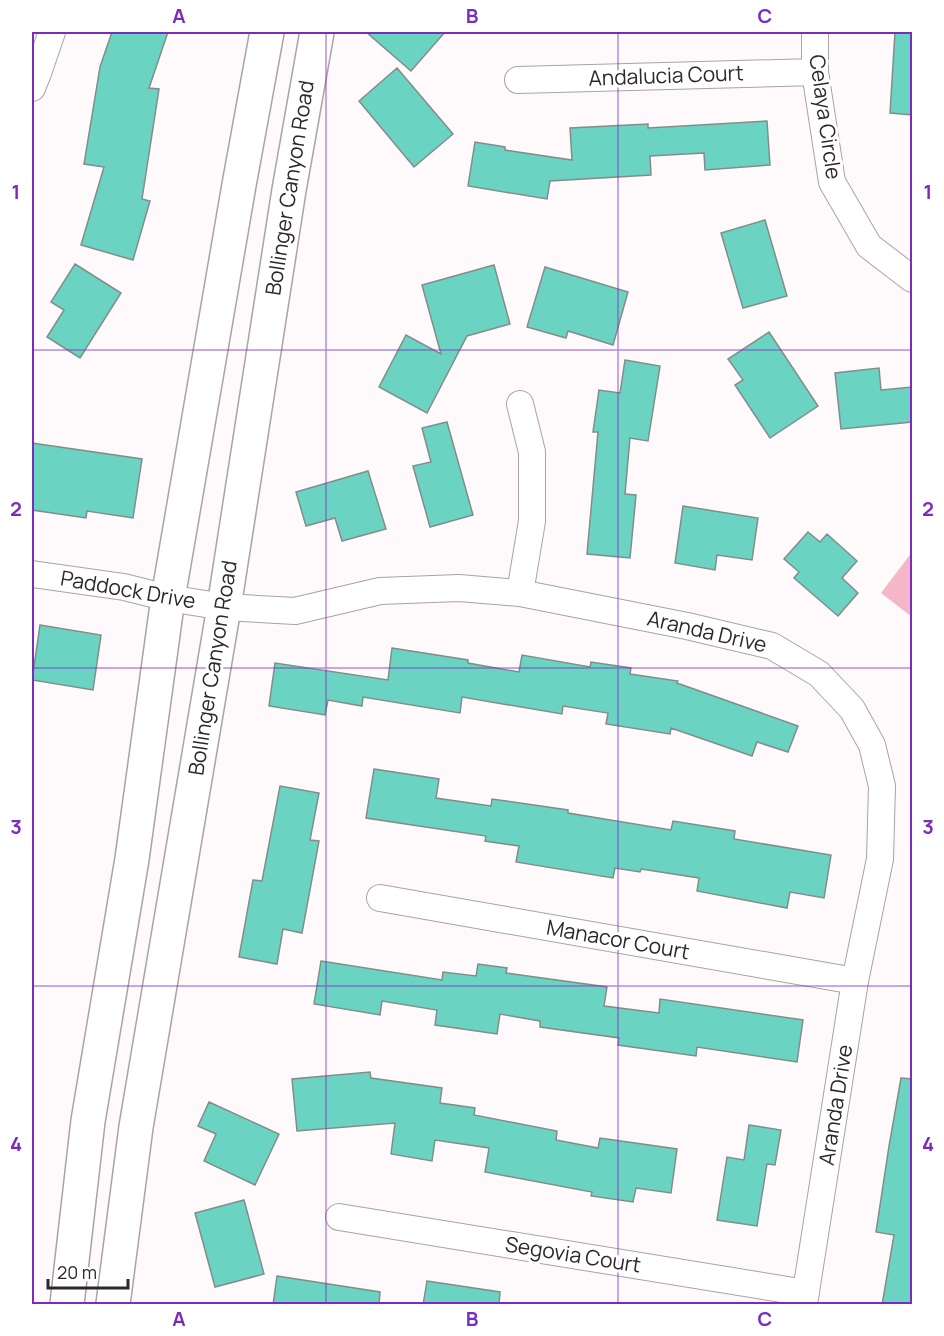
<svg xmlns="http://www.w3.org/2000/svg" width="944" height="1336" viewBox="0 0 944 1336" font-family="Manrope,sans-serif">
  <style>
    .green { fill: #f5b7c7 }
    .building { fill: #6bd3c1; stroke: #828d8b; stroke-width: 1.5 }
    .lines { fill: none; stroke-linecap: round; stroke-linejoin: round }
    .street-casing { stroke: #aca1a4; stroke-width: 28 }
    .secondary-casing { stroke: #aca1a4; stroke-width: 36 }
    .street { stroke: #fff; stroke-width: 26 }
    .secondary { stroke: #fff; stroke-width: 33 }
    .grid { fill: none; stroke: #7b2cbf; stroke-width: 1.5; stroke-opacity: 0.55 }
    .labels { text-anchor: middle; stroke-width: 6; stroke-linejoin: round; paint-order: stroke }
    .street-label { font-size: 21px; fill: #2c2829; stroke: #fff }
    .neatline { fill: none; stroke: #7b2cbf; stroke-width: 2 }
    .grid-label { font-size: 20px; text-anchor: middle; font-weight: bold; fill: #7b2cbf }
  </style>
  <rect width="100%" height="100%" fill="#fefafb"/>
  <path class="green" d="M 912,552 L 912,617 L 881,593 Z"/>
  <path class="building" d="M 112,32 L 168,32 L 149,88 L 159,89 L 142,199 L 150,201 L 133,260 L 81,245 L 104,167 L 84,164 L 100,67 Z
    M 366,32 L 445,32 L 411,71 Z
    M 895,32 L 912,32 L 912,115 L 890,113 Z
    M 397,68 L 453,134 L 414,167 L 359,101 Z
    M 767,121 L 770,165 L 705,170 L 704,153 L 650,156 L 651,175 L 550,181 L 547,199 L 468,186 L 475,142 L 505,147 L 505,150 L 572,160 L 570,128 L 648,124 L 648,128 Z
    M 765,220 L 787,296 L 743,308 L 721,233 Z
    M 75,264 L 121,293 L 80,358 L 47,337 L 64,310 L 51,302 Z
    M 494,265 L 510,324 L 467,336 L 427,413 L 379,387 L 406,335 L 441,354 L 422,285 Z
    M 545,267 L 628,292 L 613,345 L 568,331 L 566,338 L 527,327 Z
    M 769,332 L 818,406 L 770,438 L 735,385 L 743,380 L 728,359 Z
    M 625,360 L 660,366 L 648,441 L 630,438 L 625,494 L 636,495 L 630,558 L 587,554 L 598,432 L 593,432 L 599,390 L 620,393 Z
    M 879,368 L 881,390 L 912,387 L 912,422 L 841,429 L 835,373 Z
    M 447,422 L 473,515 L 430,527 L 413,466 L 431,462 L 422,428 Z
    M 32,443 L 142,459 L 133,518 L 87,511 L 86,518 L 32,510 Z
    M 368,471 L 386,529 L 342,541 L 335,518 L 306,526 L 296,492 Z
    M 683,506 L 758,518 L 752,560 L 717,555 L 715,570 L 675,563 Z
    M 808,532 L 820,542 L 827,534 L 857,561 L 842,578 L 858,593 L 838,616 L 794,578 L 799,572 L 784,559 Z
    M 40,625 L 101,635 L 93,690 L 32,680 Z
    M 392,648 L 468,660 L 468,663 L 519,672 L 522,655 L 590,667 L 591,662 L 631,668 L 630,674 L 678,681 L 677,683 L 798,726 L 788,752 L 757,742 L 752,756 L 671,728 L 670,734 L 606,724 L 608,713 L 563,706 L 562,714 L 462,697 L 460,713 L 363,697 L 362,706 L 328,700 L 325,715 L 269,706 L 275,663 L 388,680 Z
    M 374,769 L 439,779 L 436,798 L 491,806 L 492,799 L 568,810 L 568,813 L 671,830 L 673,821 L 735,831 L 734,839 L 831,855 L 824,898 L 790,892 L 787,908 L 697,891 L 699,878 L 641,869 L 640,872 L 615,868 L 613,878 L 516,862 L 519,846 L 485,841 L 486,836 L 366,818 Z
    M 280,786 L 319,793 L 310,840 L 319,841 L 302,933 L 283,929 L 277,964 L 239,957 L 253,880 L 262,881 Z
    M 321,961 L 442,980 L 443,972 L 476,976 L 478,964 L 507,968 L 506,973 L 607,987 L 604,1006 L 659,1013 L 660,999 L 803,1020 L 797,1062 L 697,1047 L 696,1056 L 618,1045 L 619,1038 L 540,1027 L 540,1021 L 500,1014 L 497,1034 L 435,1025 L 437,1010 L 382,1001 L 380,1015 L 314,1004 Z
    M 370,1072 L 371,1078 L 442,1088 L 440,1103 L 475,1108 L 474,1115 L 557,1131 L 556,1140 L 598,1148 L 600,1138 L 677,1149 L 671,1193 L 636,1188 L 633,1202 L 591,1196 L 592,1192 L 485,1172 L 489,1148 L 435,1140 L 432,1161 L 391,1154 L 395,1123 L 297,1131 L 292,1079 Z
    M 901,1078 L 912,1079 L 912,1305 L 882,1305 L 894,1235 L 876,1232 L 889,1146 Z
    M 209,1102 L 279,1134 L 255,1185 L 204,1161 L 216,1134 L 198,1126 Z
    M 749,1125 L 781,1130 L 775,1165 L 767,1164 L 757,1226 L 717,1220 L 727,1157 L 744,1160 Z
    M 244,1200 L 264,1274 L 215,1287 L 195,1213 Z
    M 277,1276 L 380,1292 L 379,1305 L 273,1305 Z
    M 427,1281 L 500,1292 L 499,1305 L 423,1305 Z"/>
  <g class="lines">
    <g class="street-casing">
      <path id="street" d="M 815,32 L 815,72 L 832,182 L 869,246 L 912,279
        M 518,80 L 815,72
        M 32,88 L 38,73 L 52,32
        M 32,574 L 124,587 L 168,598 L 224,607 L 295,611 L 380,591 L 459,588 L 520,593 L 687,626 L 772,646 L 819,674 L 852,709 L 872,745 L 882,786 L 880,859 L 855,981 L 804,1304
        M 520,593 L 532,521 L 532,452 L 520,404
        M 380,898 L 855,981
        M 339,1217 L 806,1293"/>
    </g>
    <g class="secondary-casing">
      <path id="secondary" d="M 67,1304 L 88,1121 L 132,859 L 168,598 L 239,185 L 267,32
        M 113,1304 L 136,1127 L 224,607 L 289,190 L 317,32"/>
    </g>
    <use href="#street" class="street"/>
    <use href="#secondary" class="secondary"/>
  </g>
  <path class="grid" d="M 326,32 L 326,1304M 618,32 L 618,1304M 32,350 L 912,350M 32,668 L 912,668M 32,986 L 912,986"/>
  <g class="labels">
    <g class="street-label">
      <text transform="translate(666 76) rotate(-2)" y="7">Andalucia Court</text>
      <text transform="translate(825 117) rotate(82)" y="7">Celaya Circle</text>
      <text transform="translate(290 188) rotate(-81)" y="7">Bollinger Canyon Road</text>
      <text transform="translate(128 590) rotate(10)" y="7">Paddock Drive</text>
      <text transform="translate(707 632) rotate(13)" y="7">Aranda Drive</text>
      <text transform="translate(213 668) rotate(-81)" y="7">Bollinger Canyon Road</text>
      <text transform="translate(618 940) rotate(10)" y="7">Manacor Court</text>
      <text transform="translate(836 1105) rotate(-81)" y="7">Aranda Drive</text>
      <text transform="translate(573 1255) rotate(9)" y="7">Segovia Court</text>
    </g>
  </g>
  <rect width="944" height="1336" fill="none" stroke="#ffffff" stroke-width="66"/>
  <path d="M48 1279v9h80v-9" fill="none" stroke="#2c2829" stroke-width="3"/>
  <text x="57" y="1279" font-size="18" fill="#2c2829" stroke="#ffffff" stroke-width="4.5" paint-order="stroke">20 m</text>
  <rect x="33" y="33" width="878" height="1270" class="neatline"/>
  <g class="grid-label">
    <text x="179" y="23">A</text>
    <text x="472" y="23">B</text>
    <text x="765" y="23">C</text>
    <text x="16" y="199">1</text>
    <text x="928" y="199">1</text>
    <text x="16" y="516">2</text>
    <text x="928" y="516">2</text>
    <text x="16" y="834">3</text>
    <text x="928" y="834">3</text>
    <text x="16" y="1151">4</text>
    <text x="928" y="1151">4</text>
    <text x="179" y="1326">A</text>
    <text x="472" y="1326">B</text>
    <text x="765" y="1326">C</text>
  </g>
</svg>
